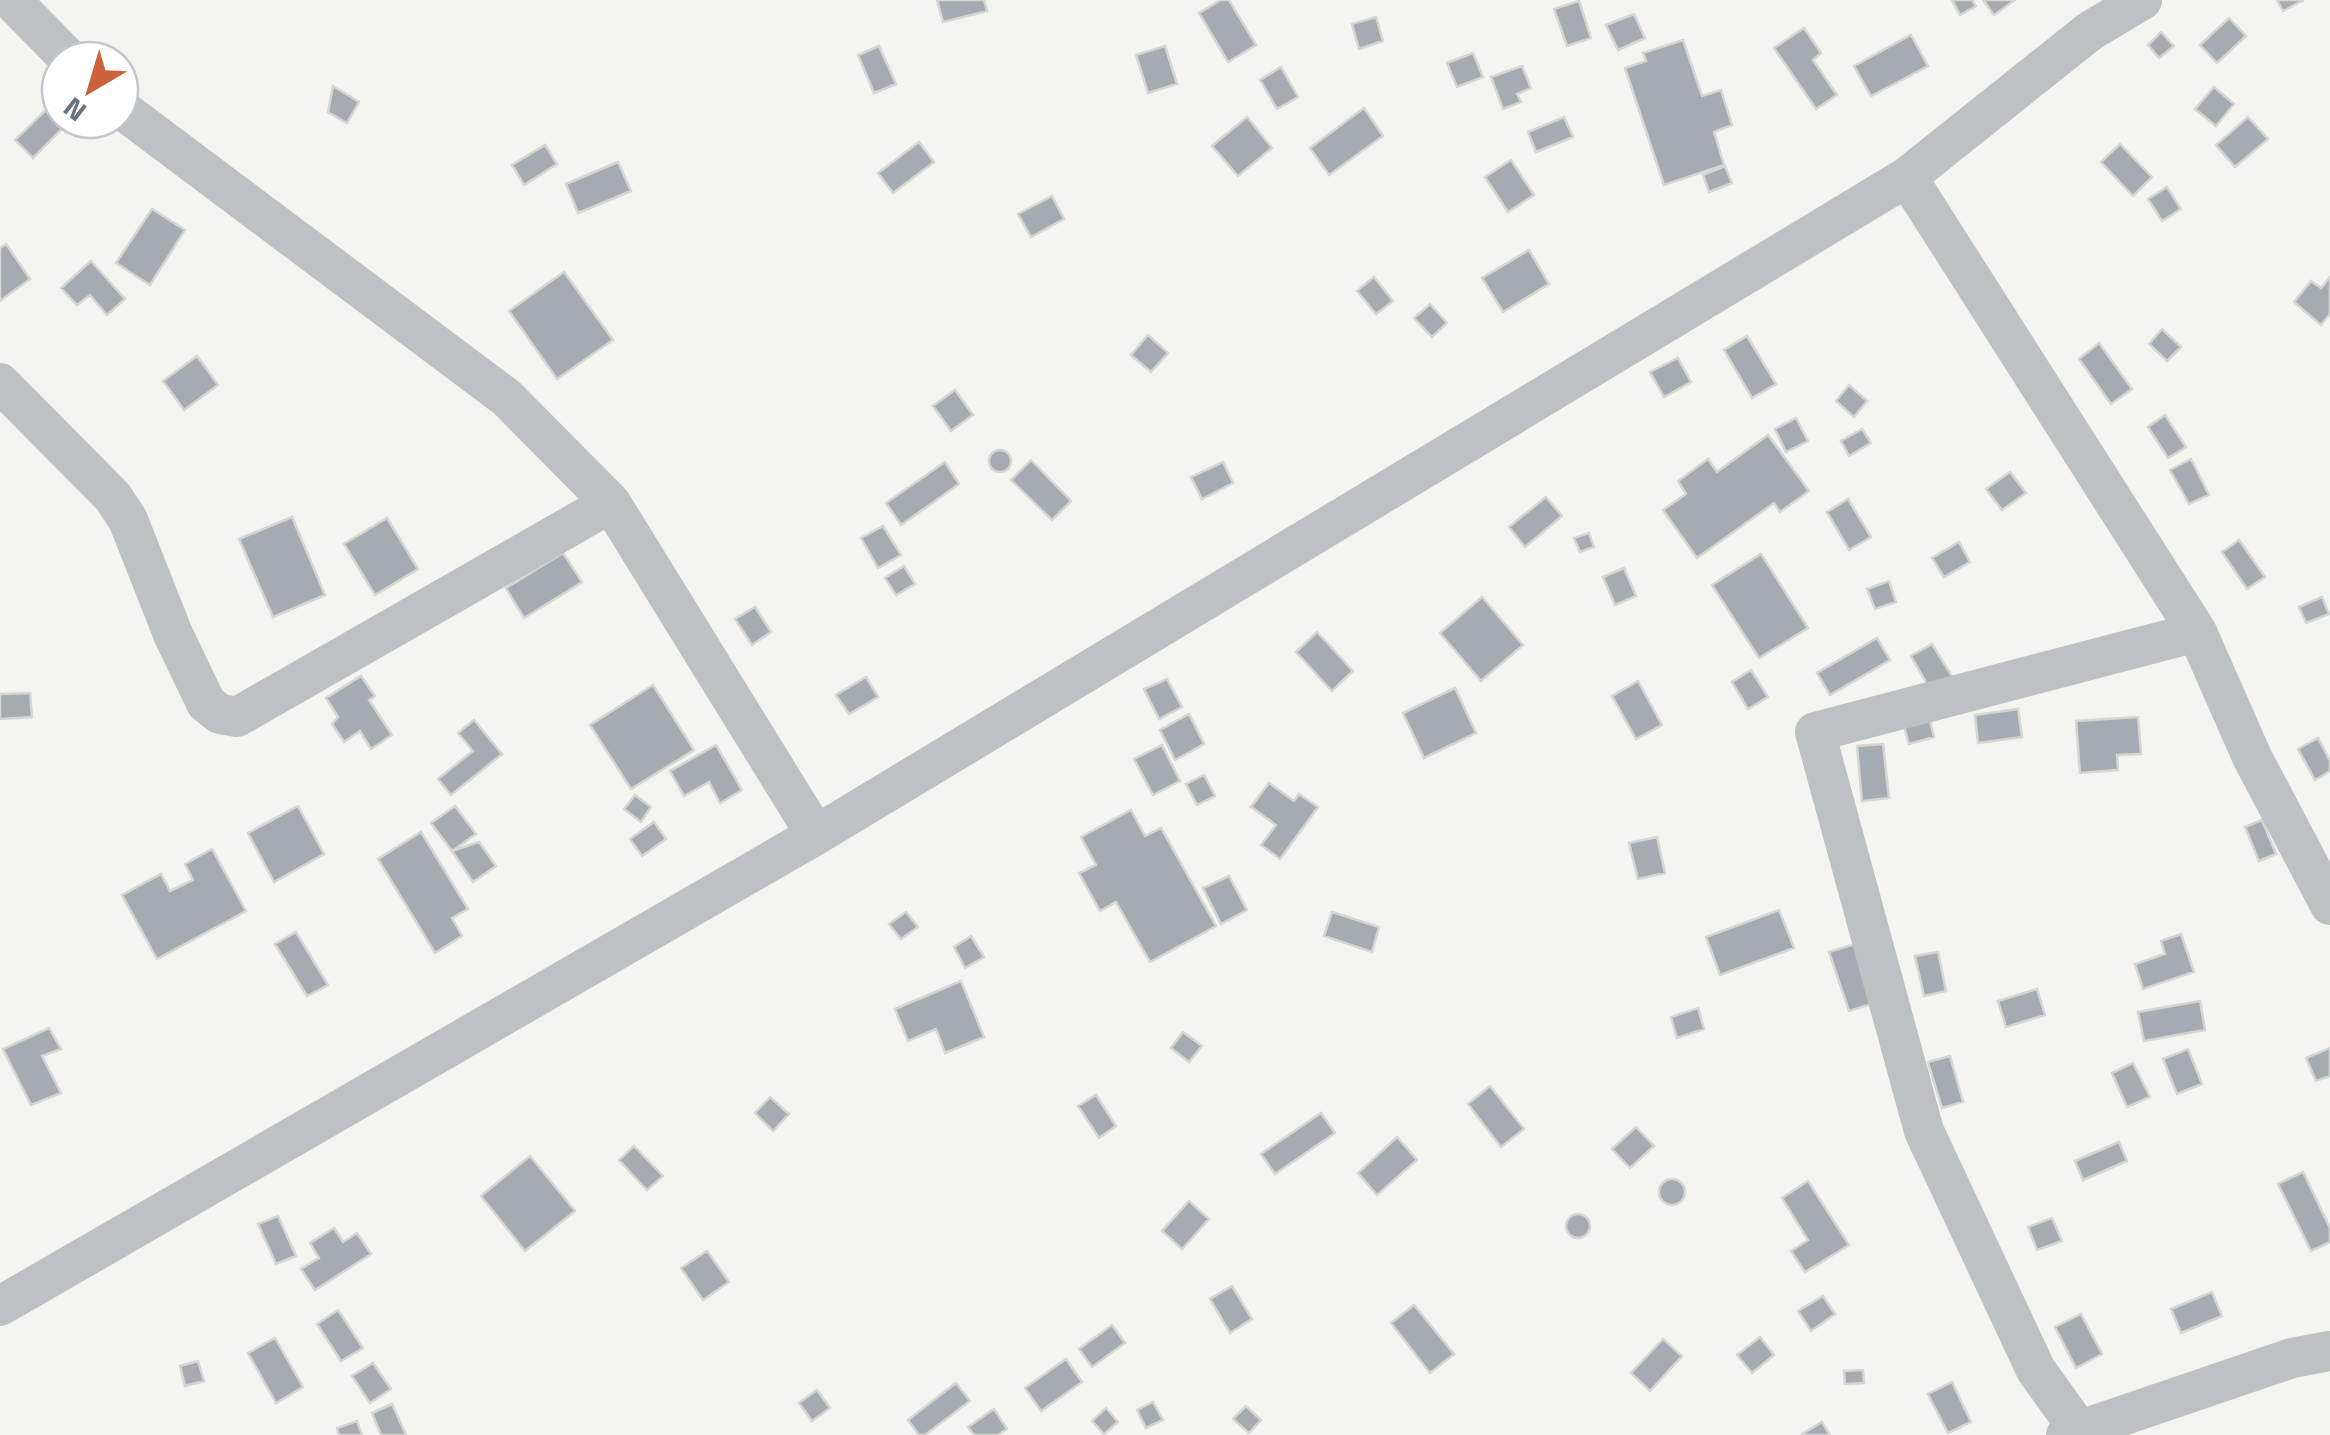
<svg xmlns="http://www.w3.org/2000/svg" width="2330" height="1435" viewBox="0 0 2330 1435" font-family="'Titillium Web',sans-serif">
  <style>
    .building { fill: #a5abb0; stroke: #d5d5d4; stroke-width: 2.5 }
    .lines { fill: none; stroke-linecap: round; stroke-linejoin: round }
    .street { stroke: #bec1c4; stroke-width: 40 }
  </style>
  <rect width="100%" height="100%" fill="#f4f4f1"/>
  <path class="building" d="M 937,0 L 984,0 L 987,11 L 943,22 Z
    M 1221,0 L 1229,0 L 1256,45 L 1228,62 L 1199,13 Z
    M 1952,0 L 1972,0 L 1976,6 L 1960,15 Z
    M 1983,0 L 2015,0 L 1994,15 Z
    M 2277,0 L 2304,0 L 2283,11 Z
    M 1579,1 L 1591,38 L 1567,46 L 1554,9 Z
    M 1634,14 L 1645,38 L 1618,50 L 1606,25 Z
    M 1376,17 L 1383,41 L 1359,49 L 1352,24 Z
    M 2229,18 L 2246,36 L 2217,63 L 2200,45 Z
    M 1804,28 L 1821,53 L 1813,60 L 1837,95 L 1816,109 L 1774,48 Z
    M 2161,32 L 2174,46 L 2159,58 L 2148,45 Z
    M 1911,35 L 1928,66 L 1871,96 L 1854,66 Z
    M 1683,40 L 1702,96 L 1721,90 L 1732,125 L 1714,132 L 1724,165 L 1664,185 L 1625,68 L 1646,61 L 1643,53 Z
    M 879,46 L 896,84 L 874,93 L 858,55 Z
    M 1165,46 L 1177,84 L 1148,93 L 1136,55 Z
    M 1473,53 L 1483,77 L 1457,87 L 1447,63 Z
    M 1522,66 L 1531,88 L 1517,94 L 1521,102 L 1503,109 L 1491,77 Z
    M 1281,67 L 1298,97 L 1277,109 L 1260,80 Z
    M 333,86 L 359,102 L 347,123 L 328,112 Z
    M 2214,87 L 2234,104 L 2216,126 L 2195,109 Z
    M 55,101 L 60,106 L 60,120 L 71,120 L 33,158 L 15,140 Z
    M 1364,108 L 1383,136 L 1329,175 L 1310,148 Z
    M 1247,117 L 1272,148 L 1238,176 L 1212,146 Z
    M 1564,117 L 1573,137 L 1536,152 L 1528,132 Z
    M 2248,117 L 2268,139 L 2235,167 L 2216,145 Z
    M 919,142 L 934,162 L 893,193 L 878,173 Z
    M 2120,144 L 2152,177 L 2133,196 L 2101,162 Z
    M 545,145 L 557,164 L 524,185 L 512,165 Z
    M 1511,160 L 1534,195 L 1508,212 L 1485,177 Z
    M 618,162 L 631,191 L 578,213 L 566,184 Z
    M 1725,166 L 1732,183 L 1709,192 L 1703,175 Z
    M 2167,187 L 2181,209 L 2162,221 L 2148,199 Z
    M 1052,196 L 1064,219 L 1031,237 L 1018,214 Z
    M 152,209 L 185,230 L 150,285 L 116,263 Z
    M 6,244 L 30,279 L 0,301 L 0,248 Z
    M 1529,250 L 1549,284 L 1503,312 L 1482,278 Z
    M 91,261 L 125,299 L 107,315 L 90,295 L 77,305 L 61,288 Z
    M 564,272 L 613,340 L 557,379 L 509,311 Z
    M 1374,277 L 1393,301 L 1376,314 L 1357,291 Z
    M 2330,277 L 2330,314 L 2321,325 L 2294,302 L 2311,281 L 2321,288 Z
    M 1430,304 L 1447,323 L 1432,337 L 1414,318 Z
    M 2162,329 L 2181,347 L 2167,361 L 2149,344 Z
    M 1148,335 L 1168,353 L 1151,372 L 1131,355 Z
    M 1747,336 L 1776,384 L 1752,398 L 1724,350 Z
    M 2099,343 L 2132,389 L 2111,404 L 2079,359 Z
    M 197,356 L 218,385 L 184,410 L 163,381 Z
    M 1678,358 L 1691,382 L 1664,397 L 1650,372 Z
    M 1849,385 L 1867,401 L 1854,417 L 1836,401 Z
    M 955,390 L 973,415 L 951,431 L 933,406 Z
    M 2165,415 L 2186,447 L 2168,458 L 2148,427 Z
    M 1796,418 L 1808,441 L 1786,452 L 1775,429 Z
    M 1862,429 L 1871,443 L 1849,456 L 1841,441 Z
    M 1768,435 L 1809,491 L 1780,512 L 1774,503 L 1697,558 L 1663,510 L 1686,494 L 1678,481 L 1708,459 L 1717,472 Z
    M989 461a11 11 0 1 1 22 0a11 11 0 1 1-22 0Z
    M 2191,459 L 2209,495 L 2189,504 L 2170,470 Z
    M 1031,460 L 1071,501 L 1052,520 L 1011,480 Z
    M 945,462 L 959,484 L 901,525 L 886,503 Z
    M 1223,462 L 1233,483 L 1202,499 L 1191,477 Z
    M 2010,472 L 2026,493 L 2002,510 L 1986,489 Z
    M 1546,497 L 1562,516 L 1525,547 L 1509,527 Z
    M 1848,499 L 1871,537 L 1849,550 L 1827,512 Z
    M 292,517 L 325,595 L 273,617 L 239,539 Z
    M 387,518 L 418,569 L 375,595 L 344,544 Z
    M 883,526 L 901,555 L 878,568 L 861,538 Z
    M 1589,533 L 1594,547 L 1580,552 L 1574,538 Z
    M 2239,540 L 2265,577 L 2247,589 L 2222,552 Z
    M 1959,542 L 1970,562 L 1944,577 L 1932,558 Z
    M 563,553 L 582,582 L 524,618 L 506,588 Z
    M 1761,554 L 1808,628 L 1759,658 L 1712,585 Z
    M 904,566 L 915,584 L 896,595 L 885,578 Z
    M 1624,568 L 1636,596 L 1615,605 L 1603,577 Z
    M 1889,581 L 1896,602 L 1875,609 L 1867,589 Z
    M 1482,597 L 1523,645 L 1481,681 L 1440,633 Z
    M 2322,597 L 2329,614 L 2306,623 L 2299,607 Z
    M 755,607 L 771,632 L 752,645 L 735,619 Z
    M 1317,632 L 1353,671 L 1332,691 L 1296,652 Z
    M 1877,638 L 1890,660 L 1830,695 L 1817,673 Z
    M 1932,644 L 1953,678 L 1931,691 L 1911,656 Z
    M 1751,670 L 1768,697 L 1748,709 L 1732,682 Z
    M 361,676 L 375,696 L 369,700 L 392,735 L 371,749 L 360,731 L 344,742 L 332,724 L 338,717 L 326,698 Z
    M 866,677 L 878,697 L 849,714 L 836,695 Z
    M 1167,679 L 1182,707 L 1159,719 L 1144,689 Z
    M 1638,681 L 1662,725 L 1636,739 L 1612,696 Z
    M 653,685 L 694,750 L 631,789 L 590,725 Z
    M 1455,688 L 1476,733 L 1424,758 L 1403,713 Z
    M 30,693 L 32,717 L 0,719 L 0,694 Z
    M 2018,709 L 2022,737 L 1978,743 L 1975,715 Z
    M 1189,714 L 1204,744 L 1175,760 L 1160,730 Z
    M 1929,717 L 1934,737 L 1909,744 L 1903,723 Z
    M 2138,717 L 2141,754 L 2117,755 L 2118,770 L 2080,773 L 2076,721 Z
    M 474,720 L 502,754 L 451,795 L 438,779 L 473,751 L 458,733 Z
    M 2318,738 L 2330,761 L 2330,771 L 2315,780 L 2298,749 Z
    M 1883,744 L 1889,798 L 1862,801 L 1857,746 Z
    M 716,745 L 742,790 L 720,803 L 709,782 L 684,796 L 670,771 Z
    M 1162,745 L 1180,781 L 1153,795 L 1134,759 Z
    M 1204,775 L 1215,796 L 1197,805 L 1186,784 Z
    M 1269,783 L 1294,801 L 1299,794 L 1318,807 L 1280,859 L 1261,845 L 1276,825 L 1251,807 Z
    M 635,795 L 651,807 L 641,822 L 624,809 Z
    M 298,806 L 324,854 L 274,882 L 248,833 Z
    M 455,806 L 476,834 L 452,851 L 431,823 Z
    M 1131,810 L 1145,836 L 1161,828 L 1216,926 L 1150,962 L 1116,902 L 1100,911 L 1079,873 L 1096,865 L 1081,837 Z
    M 2262,820 L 2276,854 L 2259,861 L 2245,827 Z
    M 654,822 L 666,839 L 642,856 L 630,839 Z
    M 421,832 L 468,909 L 452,918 L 462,936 L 435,953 L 378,859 Z
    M 1657,837 L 1665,873 L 1638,879 L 1629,843 Z
    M 479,842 L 496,866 L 473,882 L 452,851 Z
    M 212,849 L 246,911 L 157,959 L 122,895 L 161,874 L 170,891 L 193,880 L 185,864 Z
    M 1229,876 L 1247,910 L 1221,924 L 1203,888 Z
    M 1779,910 L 1794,948 L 1720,975 L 1706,937 Z
    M 906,912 L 918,927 L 901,939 L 889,924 Z
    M 1332,912 L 1379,927 L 1372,952 L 1324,936 Z
    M 296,932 L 328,985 L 307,996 L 275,944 Z
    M 2181,934 L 2194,972 L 2143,989 L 2135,964 L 2165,954 L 2161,941 Z
    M 971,936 L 984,957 L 965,968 L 954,947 Z
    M 1858,943 L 1878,1002 L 1849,1011 L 1829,952 Z
    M 1938,952 L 1946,991 L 1924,996 L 1915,956 Z
    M 961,981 L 984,1037 L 945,1053 L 936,1029 L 908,1041 L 895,1009 Z
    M 2037,989 L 2045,1015 L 2006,1027 L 1998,1001 Z
    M 2200,1001 L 2205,1030 L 2144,1041 L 2138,1012 Z
    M 1698,1008 L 1704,1029 L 1677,1038 L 1671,1017 Z
    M 49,1028 L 61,1049 L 42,1056 L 61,1093 L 31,1105 L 3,1049 Z
    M 1183,1032 L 1202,1046 L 1189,1062 L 1171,1048 Z
    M 2330,1048 L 2330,1076 L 2316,1081 L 2306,1058 Z
    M 2188,1049 L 2202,1084 L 2177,1094 L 2163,1059 Z
    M 1950,1056 L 1963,1102 L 1942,1108 L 1928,1062 Z
    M 2133,1063 L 2150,1097 L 2127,1107 L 2112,1073 Z
    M 1490,1086 L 1524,1129 L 1501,1147 L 1468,1104 Z
    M 1096,1095 L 1116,1126 L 1099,1138 L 1078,1106 Z
    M 770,1097 L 789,1114 L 773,1131 L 755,1113 Z
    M 1321,1113 L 1335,1133 L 1275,1174 L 1261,1154 Z
    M 1636,1127 L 1654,1146 L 1630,1168 L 1612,1149 Z
    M 1397,1137 L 1417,1160 L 1377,1195 L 1358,1173 Z
    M 2119,1142 L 2127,1161 L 2083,1180 L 2075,1161 Z
    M 634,1146 L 663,1176 L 647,1190 L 619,1160 Z
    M 530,1156 L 575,1211 L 525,1251 L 481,1196 Z
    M 2303,1172 L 2330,1228 L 2330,1242 L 2311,1251 L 2278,1184 Z
    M1659 1192a13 13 0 1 1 26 0a13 13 0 1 1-26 0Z
    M 1808,1181 L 1849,1245 L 1805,1272 L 1791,1251 L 1808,1240 L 1782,1198 Z
    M 1189,1201 L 1209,1219 L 1182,1249 L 1162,1231 Z
    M1566 1226a12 12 0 1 1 24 0a12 12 0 1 1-24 0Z
    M 278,1216 L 296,1256 L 276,1264 L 258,1224 Z
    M 2052,1218 L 2062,1241 L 2037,1250 L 2028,1227 Z
    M 334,1228 L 343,1242 L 357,1233 L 371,1254 L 315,1290 L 301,1269 L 319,1258 L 310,1243 Z
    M 707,1251 L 729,1282 L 703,1300 L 681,1268 Z
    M 1232,1286 L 1252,1319 L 1230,1333 L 1210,1299 Z
    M 2212,1292 L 2222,1316 L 2181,1333 L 2171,1309 Z
    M 1823,1296 L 1835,1314 L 1811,1331 L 1798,1311 Z
    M 1414,1305 L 1454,1354 L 1430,1373 L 1391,1323 Z
    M 338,1310 L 363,1348 L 341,1361 L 317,1324 Z
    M 2081,1314 L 2102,1354 L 2076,1368 L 2055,1327 Z
    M 1112,1325 L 1125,1343 L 1092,1367 L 1079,1349 Z
    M 1760,1337 L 1774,1355 L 1752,1373 L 1737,1355 Z
    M 275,1338 L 303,1387 L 276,1403 L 248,1353 Z
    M 1663,1339 L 1682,1356 L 1650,1391 L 1631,1373 Z
    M 1066,1359 L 1082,1382 L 1041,1411 L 1025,1388 Z
    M 198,1361 L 204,1381 L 185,1386 L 180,1366 Z
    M 373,1363 L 391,1389 L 370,1403 L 352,1376 Z
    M 1863,1370 L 1864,1383 L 1845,1384 L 1844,1371 Z
    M 1952,1382 L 1971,1422 L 1948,1433 L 1928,1394 Z
    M 956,1383 L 970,1401 L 925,1435 L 919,1435 L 908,1420 Z
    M 817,1390 L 830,1408 L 812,1421 L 799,1403 Z
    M 1153,1402 L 1163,1420 L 1146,1428 L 1137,1410 Z
    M 392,1404 L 406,1435 L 381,1435 L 372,1413 Z
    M 1246,1406 L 1261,1420 L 1249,1433 L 1233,1419 Z
    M 1106,1408 L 1118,1422 L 1104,1434 L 1092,1421 Z
    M 994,1409 L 1007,1429 L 998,1435 L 974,1435 L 968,1427 Z
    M 357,1421 L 362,1435 L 339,1435 L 337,1428 Z
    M 1822,1422 L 1830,1435 L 1803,1435 L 1802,1434 Z"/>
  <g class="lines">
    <path class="street" d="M 11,0 L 70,60
      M 120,108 L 507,398 L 611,503 L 816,835
      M 1907,177 L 2197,632 L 2252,757 L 2330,905
      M 0,383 L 113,497 L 128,520 L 173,634 L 206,703 L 220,714 L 237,717 L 611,503
      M 0,1306 L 816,835 L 1907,177 L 2090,31 L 2142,0
      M 2079,1430 L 2036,1370 L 1924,1131 L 1815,732 L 2197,632
      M 2066,1435 L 2292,1358 L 2330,1351"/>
  </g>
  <g transform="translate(90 90) rotate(218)"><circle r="48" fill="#ffffff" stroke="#c2c7cb" stroke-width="2.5"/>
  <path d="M0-8L18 38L0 25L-18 38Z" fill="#cc6239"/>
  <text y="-15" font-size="28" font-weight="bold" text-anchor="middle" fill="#67737e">N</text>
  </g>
</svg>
